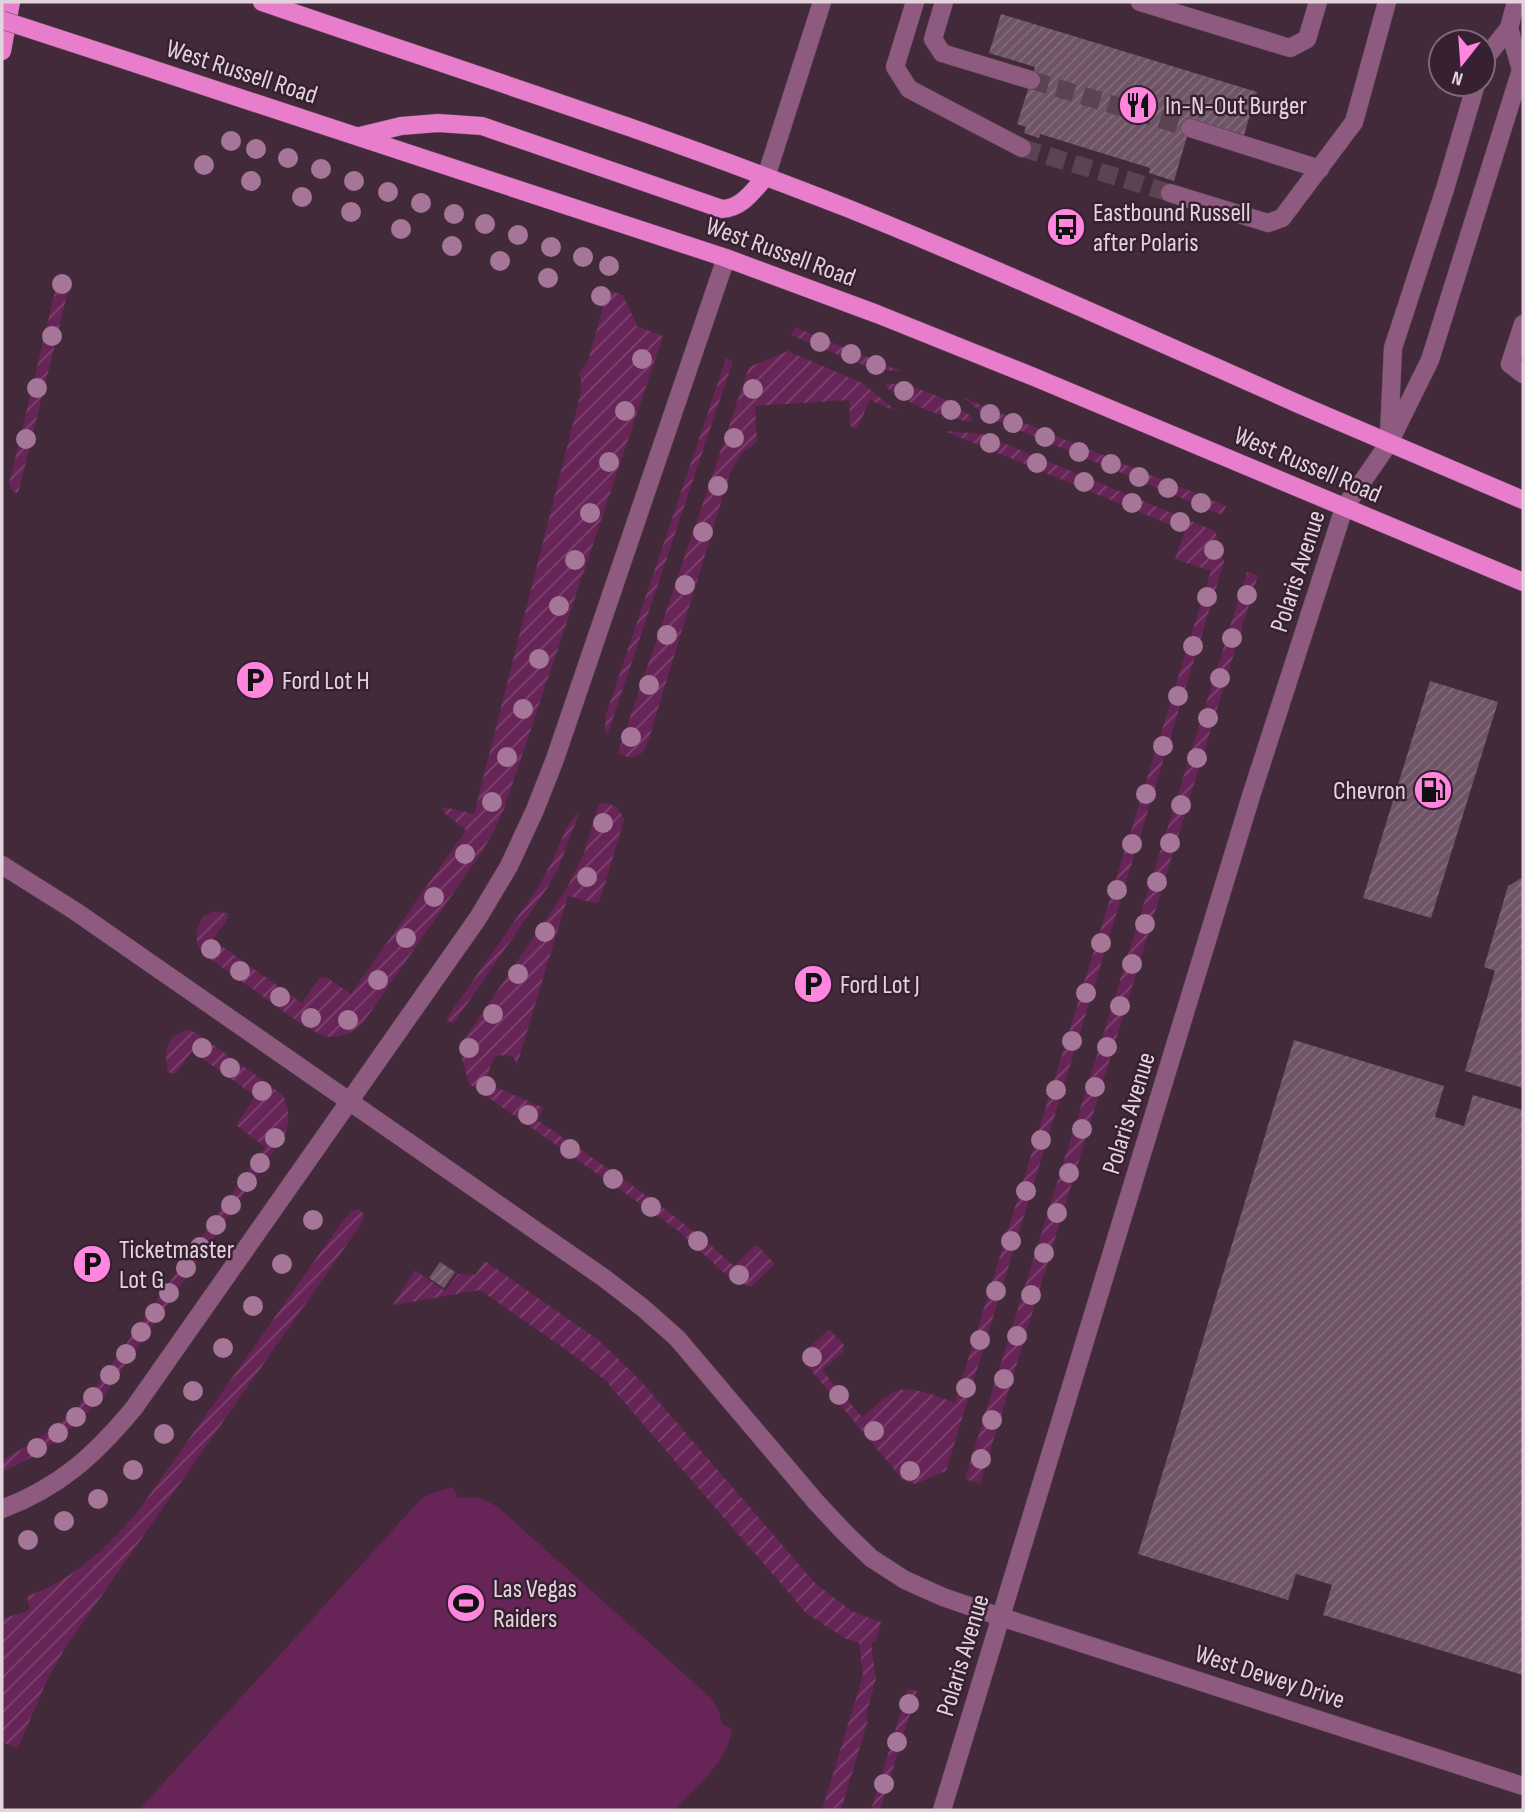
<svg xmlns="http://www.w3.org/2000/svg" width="1525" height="1812" viewBox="0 0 1525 1812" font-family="'Sofia Sans Condensed',sans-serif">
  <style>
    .garden { fill: url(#garden-furrows) }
    .pitch { fill: #672457 }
    .building { fill: url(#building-hatch) }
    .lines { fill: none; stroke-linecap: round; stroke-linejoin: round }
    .minor-tunnel { stroke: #5a4353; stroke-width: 18; stroke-dasharray: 18 9; stroke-linecap: butt }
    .minor-casing { stroke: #5f4858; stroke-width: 19 }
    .major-casing { stroke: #5f4858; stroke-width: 19 }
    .minor { stroke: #8e5a7f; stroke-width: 18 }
    .major { stroke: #e77dcb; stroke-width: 18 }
    .major-bridge-casing { stroke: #5f4858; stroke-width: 19; stroke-linecap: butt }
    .major-bridge { stroke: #e77dcb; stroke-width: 18 }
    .tree { fill: #a57697 }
    .labels { text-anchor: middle; stroke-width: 5; stroke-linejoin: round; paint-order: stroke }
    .street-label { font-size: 26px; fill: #e3d3dd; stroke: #372031 }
    .poi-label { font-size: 26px; fill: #e3d3dd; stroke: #372031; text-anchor: start }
  </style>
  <defs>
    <pattern id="garden-furrows" width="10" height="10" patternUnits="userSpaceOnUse" patternTransform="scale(1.75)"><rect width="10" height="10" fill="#672457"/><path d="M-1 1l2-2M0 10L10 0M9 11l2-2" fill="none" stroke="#7d436f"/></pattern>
    <pattern id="building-hatch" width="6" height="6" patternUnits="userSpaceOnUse" patternTransform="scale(1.75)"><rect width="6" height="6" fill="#6f5467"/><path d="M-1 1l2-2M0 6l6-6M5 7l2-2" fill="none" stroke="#836c7c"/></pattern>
  </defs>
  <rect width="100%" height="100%" fill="#422a3b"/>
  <path class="garden" d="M 58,279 L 70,283 L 18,494 L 11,490 L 9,484 Z
    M 608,290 L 623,295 L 637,326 L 663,336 L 504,809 L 492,835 L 479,856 L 363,1023 C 338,1043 328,1040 301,1024 L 202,953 C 188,934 202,902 228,914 L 228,918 L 213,940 L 302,1003 L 319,978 L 326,977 L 351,994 L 466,830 L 443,812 L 442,809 L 444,807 L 474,814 L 581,392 L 581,380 L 579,374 L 588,361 Z
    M 795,327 L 903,372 L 870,368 L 791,335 Z
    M 788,351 L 862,383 L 898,412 L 870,400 L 858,427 L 855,429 L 850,425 L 849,400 L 755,406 L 757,442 L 743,452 L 730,473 L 646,748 C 638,759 630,760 618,753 L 749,367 Z
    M 726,359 L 733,361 L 607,736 L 605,727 L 606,714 Z
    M 886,383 L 912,386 L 952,402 L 973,418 L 971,422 C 937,416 912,406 885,386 Z
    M 964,398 L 1226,506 L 1222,515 L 987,417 Z
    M 945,431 L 982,434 L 1215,531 L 1224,562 L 946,1471 L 915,1484 L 903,1480 L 810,1369 L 803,1353 L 829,1329 L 844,1345 L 843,1352 L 822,1370 L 862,1417 C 873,1409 882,1398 894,1392 C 913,1384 937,1398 955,1402 L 1211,571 L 1175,559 L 1185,531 Z
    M 1247,572 L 1258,575 L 980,1484 L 965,1479 Z
    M 606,803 C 617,806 620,810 624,820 L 600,900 L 598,903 L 594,903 L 568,896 L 517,1065 L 513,1057 L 507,1055 L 496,1056 C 490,1064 488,1071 488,1081 L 498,1088 L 544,1108 L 537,1120 C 604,1166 674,1211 734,1266 L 754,1246 L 758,1246 L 775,1264 L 751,1287 L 731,1279 L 676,1229 L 469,1084 L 459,1047 L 567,888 L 584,853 L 599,804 Z
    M 580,811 L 558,869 L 546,890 L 453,1024 L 446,1019 L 539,886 C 545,874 552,863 557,850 C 565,834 566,823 580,811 Z
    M 188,1030 L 197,1033 L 283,1095 C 289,1112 291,1119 284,1136 L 106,1393 C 75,1428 45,1453 2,1472 L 2,1460 C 45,1437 69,1419 100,1381 L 265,1147 L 236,1125 L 255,1096 L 192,1051 L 176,1073 L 173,1074 L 168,1072 C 164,1052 165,1035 188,1030 Z
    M 359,1209 L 365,1216 L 357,1230 L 65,1648 L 48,1678 L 18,1748 L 2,1742 L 2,1619 L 30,1610 L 27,1596 C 72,1581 109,1546 139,1510 L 344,1219 L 352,1211 Z
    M 485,1261 L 597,1339 L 626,1366 L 646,1387 L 816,1584 L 853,1612 L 881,1622 L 876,1641 L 871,1643 L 876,1678 L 866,1715 L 868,1720 L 841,1810 L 822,1810 L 863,1675 L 859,1643 L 844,1638 L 806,1613 L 605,1380 L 576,1357 L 480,1290 L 393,1305 L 415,1270 L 445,1291 L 458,1274 L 475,1275 Z
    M 908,1689 L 917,1691 L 880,1810 L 871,1810 Z"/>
  <path class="pitch" d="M 454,1487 L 457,1498 C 476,1496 483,1498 499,1508 L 711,1698 L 719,1711 L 722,1725 L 732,1728 C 728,1762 697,1786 675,1810 L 139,1810 L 420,1500 L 431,1493 Z"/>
  <path class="building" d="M 1001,14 L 1257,92 L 1244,135 L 1192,119 L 1174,181 L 1149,173 L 1150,168 L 1040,134 L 1039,138 L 1024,133 L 1026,127 L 1017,124 L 1035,67 L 989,53 Z
    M 1430,681 L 1498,702 L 1431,918 L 1363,898 Z
    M 1523,877 L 1523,1088 L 1465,1071 L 1495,971 L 1484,967 L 1508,886 Z
    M 1294,1040 L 1444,1086 L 1435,1117 L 1464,1126 L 1473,1095 L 1523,1110 L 1523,1675 L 1323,1615 L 1332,1585 L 1296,1574 L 1288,1600 L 1138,1554 Z
    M 440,1262 L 455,1272 L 444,1288 L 429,1278 Z"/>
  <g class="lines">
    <path class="minor-tunnel" d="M 1031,80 L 1190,128
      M 1022,148 L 1170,193"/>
    <g class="minor-casing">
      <path id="minor" d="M 915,2 L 895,67 L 909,89 L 1022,148
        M 944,2 L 933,39 L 942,53 L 1031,80
        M 1140,2 L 1290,48 L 1307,39 L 1318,2
        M 1483,61 L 1509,28 L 1516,2
        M 1190,128 L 1320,169
        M 766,177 L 822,2
        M 1170,193 L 1268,223 L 1282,218 L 1354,122 L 1387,2
        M 1523,324 L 1510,364 L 1523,374
        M 1389,435 L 1393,348 L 1445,189 L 1476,84
        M 2,865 L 75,911 L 604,1278 L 643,1308 L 677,1338 L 816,1502 L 844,1532 L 871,1558 L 905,1580 L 943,1597 L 1001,1617 L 1523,1786
        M 2,1509 C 60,1487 95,1455 134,1408 L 478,918 L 509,866 L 535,810 L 555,759 L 726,258
        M 942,1810 L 1251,796 L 1344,508 L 1389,443 L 1430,360 L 1521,70 L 1509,28"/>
    </g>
    <g class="major-casing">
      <path id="major" d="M 262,2 C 457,69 655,132 847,208 C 1003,271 1156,341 1310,409 C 1381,440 1452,470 1523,500
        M 2,51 L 11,2
        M 143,66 L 726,258 L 877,314 L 1034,377 L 1523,582
        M 360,136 L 401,126 L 438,123 L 482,126 L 722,209 C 743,208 753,190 766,177"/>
    </g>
    <use href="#minor" class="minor"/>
    <use href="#major" class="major"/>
    <g class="major-bridge-casing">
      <path id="major-bridge" d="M 2,20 L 143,66"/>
    </g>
    <use href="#major-bridge" class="major-bridge"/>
  </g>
  <g class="tree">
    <circle cx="231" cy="141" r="10"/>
    <circle cx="256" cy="149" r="10"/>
    <circle cx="288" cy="158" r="10"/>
    <circle cx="204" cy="165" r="10"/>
    <circle cx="321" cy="169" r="10"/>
    <circle cx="251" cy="181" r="10"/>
    <circle cx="354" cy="181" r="10"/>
    <circle cx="388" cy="192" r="10"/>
    <circle cx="302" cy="197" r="10"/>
    <circle cx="421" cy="203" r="10"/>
    <circle cx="351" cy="212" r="10"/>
    <circle cx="454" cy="214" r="10"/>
    <circle cx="485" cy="224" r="10"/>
    <circle cx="401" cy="229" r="10"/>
    <circle cx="518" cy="235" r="10"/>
    <circle cx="452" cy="246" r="10"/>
    <circle cx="551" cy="247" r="10"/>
    <circle cx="583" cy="257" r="10"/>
    <circle cx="500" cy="261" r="10"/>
    <circle cx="609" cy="266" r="10"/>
    <circle cx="548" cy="278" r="10"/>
    <circle cx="62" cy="284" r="10"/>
    <circle cx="601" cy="296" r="10"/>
    <circle cx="52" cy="336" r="10"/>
    <circle cx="820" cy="342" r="10"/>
    <circle cx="851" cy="354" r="10"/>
    <circle cx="642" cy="359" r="10"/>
    <circle cx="876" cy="365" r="10"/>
    <circle cx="37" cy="388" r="10"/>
    <circle cx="753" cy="389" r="10"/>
    <circle cx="904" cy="391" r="10"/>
    <circle cx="951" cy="410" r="10"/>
    <circle cx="625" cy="411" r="10"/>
    <circle cx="990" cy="414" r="10"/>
    <circle cx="1013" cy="423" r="10"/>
    <circle cx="1045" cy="437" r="10"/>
    <circle cx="734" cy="438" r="10"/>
    <circle cx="26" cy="439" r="10"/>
    <circle cx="990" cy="443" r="10"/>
    <circle cx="1079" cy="452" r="10"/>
    <circle cx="609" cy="462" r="10"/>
    <circle cx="1037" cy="463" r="10"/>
    <circle cx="1111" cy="464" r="10"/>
    <circle cx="1139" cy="477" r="10"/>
    <circle cx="1084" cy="482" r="10"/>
    <circle cx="718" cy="486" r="10"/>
    <circle cx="1168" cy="488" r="10"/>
    <circle cx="1132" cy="503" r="10"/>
    <circle cx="1201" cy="503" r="10"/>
    <circle cx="590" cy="513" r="10"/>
    <circle cx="1180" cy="522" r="10"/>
    <circle cx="703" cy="532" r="10"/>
    <circle cx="1214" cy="550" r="10"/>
    <circle cx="575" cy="560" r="10"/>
    <circle cx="685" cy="585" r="10"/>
    <circle cx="1247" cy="595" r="10"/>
    <circle cx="1207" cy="597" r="10"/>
    <circle cx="559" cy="606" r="10"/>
    <circle cx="667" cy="635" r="10"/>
    <circle cx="1232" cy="638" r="10"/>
    <circle cx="1193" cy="646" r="10"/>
    <circle cx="539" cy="659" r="10"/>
    <circle cx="1220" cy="678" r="10"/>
    <circle cx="649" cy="685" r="10"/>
    <circle cx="1178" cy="696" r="10"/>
    <circle cx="523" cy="709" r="10"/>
    <circle cx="1208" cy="718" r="10"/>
    <circle cx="631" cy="737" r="10"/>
    <circle cx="1163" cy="746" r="10"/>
    <circle cx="507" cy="757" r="10"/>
    <circle cx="1197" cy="758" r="10"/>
    <circle cx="1146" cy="794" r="10"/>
    <circle cx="492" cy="802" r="10"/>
    <circle cx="1181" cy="805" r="10"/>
    <circle cx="603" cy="823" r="10"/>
    <circle cx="1170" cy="843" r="10"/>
    <circle cx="1132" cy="844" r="10"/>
    <circle cx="465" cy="854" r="10"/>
    <circle cx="587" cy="877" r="10"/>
    <circle cx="1157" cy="882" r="10"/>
    <circle cx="1117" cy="890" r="10"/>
    <circle cx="434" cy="897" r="10"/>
    <circle cx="1145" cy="924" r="10"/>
    <circle cx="545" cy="932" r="10"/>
    <circle cx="406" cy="938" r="10"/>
    <circle cx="1101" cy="943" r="10"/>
    <circle cx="211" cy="949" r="10"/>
    <circle cx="1132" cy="964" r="10"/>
    <circle cx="240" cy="971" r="10"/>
    <circle cx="518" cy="974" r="10"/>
    <circle cx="378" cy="980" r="10"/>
    <circle cx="1086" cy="993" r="10"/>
    <circle cx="280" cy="997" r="10"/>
    <circle cx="1120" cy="1006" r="10"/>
    <circle cx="493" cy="1014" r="10"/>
    <circle cx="311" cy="1018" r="10"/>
    <circle cx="348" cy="1020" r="10"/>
    <circle cx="1072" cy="1041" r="10"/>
    <circle cx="1107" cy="1047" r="10"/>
    <circle cx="202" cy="1048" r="10"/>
    <circle cx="469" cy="1048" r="10"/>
    <circle cx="230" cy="1068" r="10"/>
    <circle cx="486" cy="1086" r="10"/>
    <circle cx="1095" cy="1087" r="10"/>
    <circle cx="1056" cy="1090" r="10"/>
    <circle cx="262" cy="1091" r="10"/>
    <circle cx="528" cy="1115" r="10"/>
    <circle cx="1082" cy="1129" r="10"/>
    <circle cx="275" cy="1138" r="10"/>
    <circle cx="1041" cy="1140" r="10"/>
    <circle cx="570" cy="1149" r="10"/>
    <circle cx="260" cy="1163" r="10"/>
    <circle cx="1069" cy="1173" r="10"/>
    <circle cx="613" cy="1179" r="10"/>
    <circle cx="247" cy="1182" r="10"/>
    <circle cx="1026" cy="1191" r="10"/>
    <circle cx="231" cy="1205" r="10"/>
    <circle cx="651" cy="1207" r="10"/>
    <circle cx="1057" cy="1213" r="10"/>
    <circle cx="313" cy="1220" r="10"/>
    <circle cx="216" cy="1225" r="10"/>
    <circle cx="698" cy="1241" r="10"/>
    <circle cx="1011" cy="1241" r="10"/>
    <circle cx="200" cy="1247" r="10"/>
    <circle cx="1044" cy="1253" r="10"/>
    <circle cx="282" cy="1264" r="10"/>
    <circle cx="186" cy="1268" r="10"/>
    <circle cx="739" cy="1275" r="10"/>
    <circle cx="996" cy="1291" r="10"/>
    <circle cx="169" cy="1293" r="10"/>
    <circle cx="1031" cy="1295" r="10"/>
    <circle cx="253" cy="1306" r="10"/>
    <circle cx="155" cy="1313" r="10"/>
    <circle cx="141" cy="1332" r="10"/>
    <circle cx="1017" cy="1336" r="10"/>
    <circle cx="980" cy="1340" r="10"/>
    <circle cx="223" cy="1348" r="10"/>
    <circle cx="126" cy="1354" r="10"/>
    <circle cx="812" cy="1357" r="10"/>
    <circle cx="110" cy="1375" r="10"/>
    <circle cx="1004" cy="1379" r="10"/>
    <circle cx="966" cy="1388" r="10"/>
    <circle cx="193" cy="1391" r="10"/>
    <circle cx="839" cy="1395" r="10"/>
    <circle cx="93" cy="1397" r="10"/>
    <circle cx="76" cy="1417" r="10"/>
    <circle cx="992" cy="1420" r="10"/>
    <circle cx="874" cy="1431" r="10"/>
    <circle cx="58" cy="1433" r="10"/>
    <circle cx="164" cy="1434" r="10"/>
    <circle cx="37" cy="1448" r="10"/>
    <circle cx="981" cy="1459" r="10"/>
    <circle cx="133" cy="1470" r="10"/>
    <circle cx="910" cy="1471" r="10"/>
    <circle cx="98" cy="1499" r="10"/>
    <circle cx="64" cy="1521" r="10"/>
    <circle cx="28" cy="1540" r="10"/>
    <circle cx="909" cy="1704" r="10"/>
    <circle cx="897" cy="1742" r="10"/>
    <circle cx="884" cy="1784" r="10"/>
  </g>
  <defs>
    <g id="restaurant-disc" transform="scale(2.0125)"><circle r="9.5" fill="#ff85df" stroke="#372031"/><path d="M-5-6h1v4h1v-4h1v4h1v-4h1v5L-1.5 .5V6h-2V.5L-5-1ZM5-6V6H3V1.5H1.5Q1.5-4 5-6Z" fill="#111"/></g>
    <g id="bus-disc" transform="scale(2.0125)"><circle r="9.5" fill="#ff85df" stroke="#372031"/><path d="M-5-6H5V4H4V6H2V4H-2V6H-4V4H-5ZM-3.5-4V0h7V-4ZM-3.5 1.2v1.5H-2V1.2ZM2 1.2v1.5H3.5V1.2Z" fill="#111"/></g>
    <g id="parking-disc" transform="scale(2.0125)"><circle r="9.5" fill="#ff85df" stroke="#372031"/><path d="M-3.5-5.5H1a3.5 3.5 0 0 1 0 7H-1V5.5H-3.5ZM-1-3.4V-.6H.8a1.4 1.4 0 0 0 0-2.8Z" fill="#111"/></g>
    <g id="fuel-disc" transform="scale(2.0125)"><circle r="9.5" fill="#ff85df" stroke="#372031"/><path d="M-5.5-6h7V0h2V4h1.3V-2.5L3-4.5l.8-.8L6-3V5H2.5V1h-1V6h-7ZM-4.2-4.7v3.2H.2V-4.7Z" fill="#111"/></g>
    <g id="stadium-disc" transform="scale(2.0125)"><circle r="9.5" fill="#ff85df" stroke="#372031"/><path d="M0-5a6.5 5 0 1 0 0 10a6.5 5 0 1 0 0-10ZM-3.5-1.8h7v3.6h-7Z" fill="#111"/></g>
  </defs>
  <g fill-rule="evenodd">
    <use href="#restaurant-disc" x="1138" y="105"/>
    <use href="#bus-disc" x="1066" y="227"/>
    <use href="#parking-disc" x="255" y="680"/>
    <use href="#fuel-disc" x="1433" y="790"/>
    <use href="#parking-disc" x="813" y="984"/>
    <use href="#parking-disc" x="92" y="1264"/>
    <use href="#stadium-disc" x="466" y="1603"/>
  </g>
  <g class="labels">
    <g class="street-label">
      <text transform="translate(242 71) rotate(18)" y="9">West Russell Road</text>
      <text transform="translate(781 251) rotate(20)" y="9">West Russell Road</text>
      <text transform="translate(1308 464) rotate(23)" y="9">West Russell Road</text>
      <text transform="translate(1297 571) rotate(-72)" y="9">Polaris Avenue</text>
      <text transform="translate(1128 1113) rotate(-73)" y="9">Polaris Avenue</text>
      <text transform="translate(962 1655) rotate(-73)" y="9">Polaris Avenue</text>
      <text transform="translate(1270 1676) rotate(18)" y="9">West Dewey Drive</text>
    </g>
    <g class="poi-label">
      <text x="1165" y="114">In-N-Out Burger</text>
      <text x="1093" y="221">Eastbound Russell<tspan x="1093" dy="30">after Polaris</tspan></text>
      <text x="282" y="689">Ford Lot H</text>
      <text x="1406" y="799" text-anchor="end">Chevron</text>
      <text x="840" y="993">Ford Lot J</text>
      <text x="119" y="1258">Ticketmaster<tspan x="119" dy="30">Lot G</tspan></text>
      <text x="493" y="1597">Las Vegas<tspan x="493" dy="30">Raiders</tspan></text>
    </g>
  </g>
  <rect width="1525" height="1812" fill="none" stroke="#e3d3dd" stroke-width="7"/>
  <g transform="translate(1462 63) rotate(197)"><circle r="33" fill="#372031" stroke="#7c6876" stroke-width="2"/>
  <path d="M0-5L12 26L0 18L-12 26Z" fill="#ff85df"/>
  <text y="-10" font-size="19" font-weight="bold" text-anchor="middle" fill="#e3d3dd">N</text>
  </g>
</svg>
